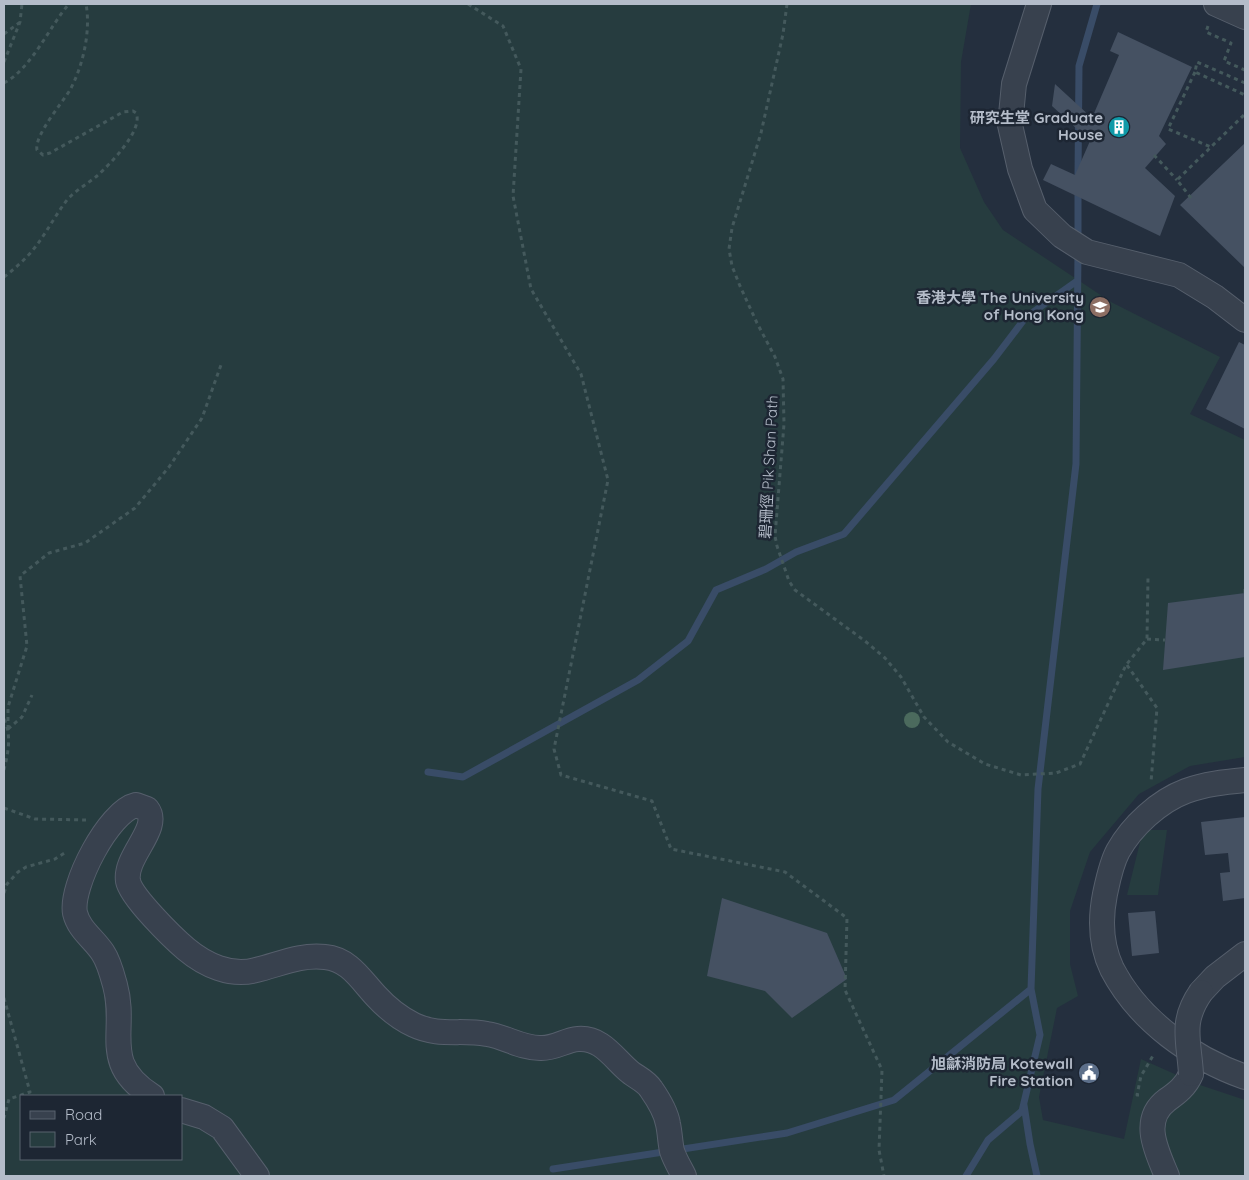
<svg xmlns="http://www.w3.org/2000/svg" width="1249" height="1180" viewBox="0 0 1249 1180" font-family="Quicksand,'Noto Sans TC',sans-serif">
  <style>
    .green { fill: #263c3f; fill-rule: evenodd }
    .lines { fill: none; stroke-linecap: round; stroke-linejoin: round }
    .stream { stroke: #394c67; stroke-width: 7 }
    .building { fill: #455162 }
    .minor-casing { stroke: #565f6c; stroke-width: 26 }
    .path { stroke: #44595c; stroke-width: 3; stroke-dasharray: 4 4; stroke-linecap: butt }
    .minor { stroke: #38414e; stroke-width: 24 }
    .minor-bridge-casing { stroke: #565f6c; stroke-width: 26; stroke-linecap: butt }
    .minor-bridge { stroke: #38414e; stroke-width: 24 }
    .tree { fill: #4b6a5d }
    .labels { text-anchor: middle; stroke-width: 5; stroke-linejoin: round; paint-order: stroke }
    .poi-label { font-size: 15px; font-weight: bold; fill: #b4bcc9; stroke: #1d2633; text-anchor: end }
    .street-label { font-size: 15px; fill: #b4bcc9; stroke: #1d2633 }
  </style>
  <rect width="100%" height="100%" fill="#242f3e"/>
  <path class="green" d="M 4,4 L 971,4 L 961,62 L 960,148 L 984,202 L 1003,230 L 1111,302 L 1220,357 L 1190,414 L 1245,440 L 1245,757 L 1190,766 L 1139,794 L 1090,852 L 1070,911 L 1070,964 L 1078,996 L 1057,1008 L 1039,1097 L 1043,1120 L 1124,1139 L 1141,1059 L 1197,1084 L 1245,1100 L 1245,1176 L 4,1176 ZM 21,1096 L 181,1096 L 181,1159 L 21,1159 Z
    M 1143,830 L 1167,830 L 1158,895 L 1127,895 Z"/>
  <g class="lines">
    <path class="stream" d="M 1078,176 L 1079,66 L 1097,4
      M 1078,241 L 1078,189
      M 428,772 L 463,777 L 638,680 L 688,641 L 716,590 L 766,569 L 796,552 L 844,534 L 994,359 L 1026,317 L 1077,281
      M 1024,1105 L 1030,1144 L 1037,1176
      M 553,1169 L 787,1133 L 894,1100 L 1031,989
      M 966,1176 L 988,1140 L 1022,1111 L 1040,1035 L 1031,989 L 1038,789 L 1076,464 L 1078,251"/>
  </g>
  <path class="building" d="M 1118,32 L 1192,67 L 1159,136 L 1166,144 L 1145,168 L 1175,196 L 1160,236 L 1043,180 L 1051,164 L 1075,175 L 1090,141 L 1052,106 L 1055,84 L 1092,118 L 1119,55 L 1110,51 Z
    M 1245,143 L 1245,268 L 1180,205 Z
    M 1239,342 L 1245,345 L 1245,429 L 1206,409 Z
    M 1245,593 L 1245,657 L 1163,670 L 1168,603 Z
    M 1245,817 L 1245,898 L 1223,901 L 1220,873 L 1230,872 L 1228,853 L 1205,855 L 1201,822 Z
    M 722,898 L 827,933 L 847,979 L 792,1018 L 765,991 L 707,976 Z
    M 1155,911 L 1159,953 L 1132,956 L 1128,913 Z"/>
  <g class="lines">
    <g class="minor-casing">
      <path id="minor" d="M 1039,4 L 1014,84 L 1010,125 L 1020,169 L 1035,210 L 1062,236 L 1087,252 L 1179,275 L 1215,297 L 1245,320
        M 1216,4 L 1245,17
        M 1245,780 C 1225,782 1205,784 1186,791 C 1159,801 1132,826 1118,851 C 1111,864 1108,880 1105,894 C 1100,919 1101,946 1112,969 C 1139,1021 1192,1058 1245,1077
        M 1201,992 L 1215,977 L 1245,954
        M 152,1096 C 99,1062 128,1032 115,985 C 112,974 109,962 103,953 C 94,939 79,930 75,913 C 70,886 109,811 136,805 L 147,809 C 162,828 124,856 128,881 C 131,897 173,938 186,949 C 205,965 231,977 256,970 C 278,965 300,954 325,957 C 349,959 361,980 376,996 C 387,1008 399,1018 414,1025 C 439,1037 461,1029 487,1034 C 506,1037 521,1048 540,1048 C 554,1049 565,1040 578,1039 C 602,1037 614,1059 630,1072 C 636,1077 646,1081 651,1089 C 658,1099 666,1112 668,1124 C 670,1133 670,1142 672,1151 C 675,1160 680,1168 684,1176
        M 181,1110 L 204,1117 L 222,1128 L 257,1176
        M 1167,1176 C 1157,1152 1140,1120 1167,1100 C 1177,1093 1186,1086 1191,1074"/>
    </g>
    <path class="path" d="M 468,4 L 503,26 L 521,69 L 513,196 L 531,289 L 581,374 L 608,480 L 554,749 L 561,775 L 652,801 L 671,849 L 785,872 L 847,918 L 845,990 L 882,1070 L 879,1150 L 884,1176
      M 787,4 L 783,34 L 761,133 L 732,228 L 729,249 L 732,266 L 740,286 L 757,323 L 775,357 L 783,379 L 784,424 L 775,536 L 777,546 L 789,581 L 795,590 L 865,641 L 885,658 L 901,677 L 924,717 L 948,742 L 985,764 L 1021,775 L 1056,773 L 1080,764 L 1126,665 L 1147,639 L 1148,577
      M 1208,26 L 1206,32 L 1231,43 L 1224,61 L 1245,70
      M 4,34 L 19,23
      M 4,62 L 20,22 L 22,4
      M 1195,72 L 1168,129 L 1211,147
      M 4,83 C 32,68 49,27 69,4
      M 1245,83 L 1197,62 L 1195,72 L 1245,95
      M 1154,155 L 1177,180
      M 1191,198 L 1177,180 L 1245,114
      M 4,277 C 17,267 30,255 39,242 C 49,228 57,213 67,200 C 76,190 87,184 97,176 C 109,165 144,130 136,113 L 133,111 L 123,112 L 50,153 L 43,155 L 37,150 C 34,136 62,103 70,90 C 83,66 91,31 86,4
      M 1245,593 L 1245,589
      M 1147,639 L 1165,640
      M 1127,665 L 1157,708 L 1151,782
      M 4,719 C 12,736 8,753 4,770
      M 8,729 L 8,707 L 27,646 L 20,576 L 49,553 L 85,543 L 135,508 L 169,467 L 202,418 L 221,365
      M 8,729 L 22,717 L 32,695
      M 4,808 L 35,819 L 86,820
      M 4,893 L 7,884 L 18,872 L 26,867 L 55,859 L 66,852
      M 4,998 L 30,1092 L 9,1099 L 4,1118
      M 1139,1095 L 1137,1095 L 1141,1076 L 1154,1054"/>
    <use href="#minor" class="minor"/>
    <g class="minor-bridge-casing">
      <path id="minor-bridge" d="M 1191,1074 C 1189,1040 1180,1022 1201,992"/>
    </g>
    <use href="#minor-bridge" class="minor-bridge"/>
  </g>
  <circle class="tree" cx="912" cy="720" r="8"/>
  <defs>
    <g id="building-disc" transform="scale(1.125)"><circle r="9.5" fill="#0f9aa8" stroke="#1d2633"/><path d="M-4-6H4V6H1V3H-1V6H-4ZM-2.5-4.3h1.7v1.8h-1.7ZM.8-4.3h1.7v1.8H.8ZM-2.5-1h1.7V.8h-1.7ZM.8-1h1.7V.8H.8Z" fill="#fff"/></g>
    <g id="university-disc" transform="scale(1.125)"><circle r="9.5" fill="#8d6e63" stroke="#1d2633"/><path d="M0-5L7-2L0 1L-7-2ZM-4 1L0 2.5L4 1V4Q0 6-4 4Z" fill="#fff"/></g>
    <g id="civic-disc" transform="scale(1.125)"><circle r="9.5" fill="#5c6f8a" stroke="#1d2633"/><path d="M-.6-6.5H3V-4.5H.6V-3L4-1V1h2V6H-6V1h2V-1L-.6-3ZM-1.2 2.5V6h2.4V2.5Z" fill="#fff"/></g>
  </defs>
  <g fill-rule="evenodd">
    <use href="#building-disc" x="1119" y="127"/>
    <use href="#university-disc" x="1100" y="307"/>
    <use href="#civic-disc" x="1089" y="1073"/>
  </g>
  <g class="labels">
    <g class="poi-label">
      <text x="1103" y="123">研究生堂 Graduate<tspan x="1103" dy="17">House</tspan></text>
      <text x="1084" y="303">香港大學 The University<tspan x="1084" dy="17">of Hong Kong</tspan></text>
      <text x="1073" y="1069">旭龢消防局 Kotewall<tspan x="1073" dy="17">Fire Station</tspan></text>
    </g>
    <g class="street-label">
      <text transform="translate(769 467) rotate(-87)" y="5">碧珊徑 Pik Shan Path</text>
    </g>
  </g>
  <rect width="1249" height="1180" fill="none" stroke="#b4bcc9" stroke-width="10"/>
  <rect x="20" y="1095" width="162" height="65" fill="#1d2633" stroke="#59626f"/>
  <rect x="30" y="1111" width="25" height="8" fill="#38414e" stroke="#59626f"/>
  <text x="65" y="1120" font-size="15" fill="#b4bcc9">Road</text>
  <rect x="30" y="1132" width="25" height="15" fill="#263c3f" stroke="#59626f"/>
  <text x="65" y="1145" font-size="15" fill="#b4bcc9">Park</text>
</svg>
